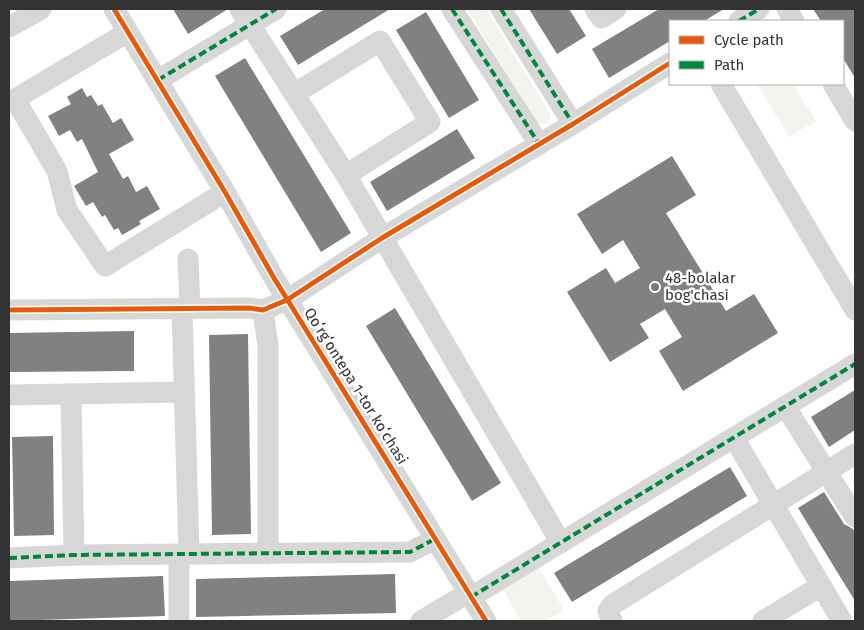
<svg xmlns="http://www.w3.org/2000/svg" width="864" height="630" viewBox="0 0 864 630" font-family="'Fira Sans',sans-serif">
  <style>
    .green { fill: #f1f5ed }
    .building { fill: #818181 }
    .lines { fill: none; stroke-linecap: round; stroke-linejoin: round }
    .minor { stroke: #d7d7d7; stroke-width: 21 }
    .quiet { stroke: #00873e; stroke-width: 4; stroke-dasharray: 8 4; stroke-linecap: butt }
    .cycleway-casing { stroke: #fff; stroke-width: 8 }
    .cycleway { stroke: #e8590c; stroke-width: 5 }
    .poi-dot { fill: #7a7a7a; stroke: #fff; stroke-width: 2 }
    .labels { text-anchor: middle; stroke-width: 5; stroke-linejoin: round; paint-order: stroke }
    .poi-label { font-size: 15px; fill: #333; stroke: #fff; text-anchor: start }
    .street-label { font-size: 15px; fill: #333; stroke: #fff }
  </style>
  <rect width="100%" height="100%" fill="#fff"/>
  <path class="green" d="M 467,9 L 486,9 L 551,115 L 550,120 L 547,124 L 537,123 Z
    M 757,84 L 793,84 L 816,121 L 789,137 Z
    M 539,568 L 564,610 L 545,621 L 521,621 L 503,589 Z"/>
  <path class="building" d="M 173,9 L 228,9 L 188,34 Z
    M 325,9 L 390,9 L 298,65 L 280,36 Z
    M 529,9 L 569,9 L 586,36 L 557,54 Z
    M 659,9 L 724,9 L 704,21 L 670,21 L 670,41 L 609,78 L 592,49 Z
    M 813,9 L 855,9 L 855,78 L 843,58 L 843,21 L 821,21 Z
    M 426,12 L 479,100 L 449,118 L 396,30 Z
    M 245,58 L 351,233 L 321,252 L 215,76 Z
    M 82,88 L 87,97 L 91,95 L 98,106 L 102,104 L 113,123 L 121,118 L 134,140 L 109,154 L 123,179 L 128,176 L 136,192 L 147,186 L 160,209 L 139,221 L 141,224 L 122,235 L 118,228 L 114,230 L 105,215 L 102,217 L 93,202 L 86,206 L 74,186 L 98,172 L 82,139 L 77,142 L 70,130 L 59,136 L 48,116 L 71,104 L 67,97 Z
    M 457,129 L 475,158 L 387,211 L 370,182 Z
    M 672,156 L 696,195 L 666,213 L 726,311 L 754,294 L 778,333 L 683,391 L 659,351 L 682,337 L 665,309 L 640,324 L 649,338 L 610,362 L 567,292 L 606,268 L 615,283 L 640,268 L 623,240 L 602,254 L 577,214 Z
    M 395,308 L 501,483 L 472,501 L 366,326 Z
    M 134,331 L 134,371 L 9,372 L 9,333 Z
    M 248,334 L 251,534 L 212,535 L 209,335 Z
    M 855,390 L 855,430 L 829,447 L 811,417 Z
    M 53,436 L 54,535 L 14,536 L 12,437 Z
    M 730,467 L 747,496 L 572,602 L 554,573 Z
    M 824,492 L 844,524 L 853,529 L 855,533 L 855,601 L 798,508 Z
    M 395,574 L 396,613 L 196,617 L 196,579 Z
    M 163,576 L 165,616 L 9,621 L 9,581 Z"/>
  <g class="lines">
    <path class="minor" d="M 114,9 L 225,192 L 274,278 L 486,621
      M 240,9 L 346,175 L 561,543
      M 452,9 L 539,144
      M 501,9 L 573,124
      M 595,9 L 601,18 L 616,9
      M 787,9 L 794,21
      M 739,21 L 759,9
      M 9,27 L 41,9
      M 128,32 L 15,99 L 57,171 L 67,210 L 105,266 L 225,192
      M 158,80 L 276,9
      M 721,84 L 855,310
      M 833,84 L 855,121
      M 294,94 L 380,41 L 430,122 L 346,175
      M 188,259 L 190,308
      M 182,308 L 189,554
      M 9,310 L 249,308 L 263,310 L 287,300 L 382,238 L 573,124 L 670,63
      M 263,310 L 268,346 L 268,554
      M 71,394 L 74,555
      M 9,395 L 184,392
      M 785,406 L 855,517
      M 734,438 L 842,621
      M 9,558 L 74,555 L 410,552 L 435,539
      M 471,597 L 855,364
      M 179,621 L 179,554
      M 421,621 L 468,593
      M 612,621 L 608,611 L 612,605 L 855,454
      M 763,621 L 821,586"/>
    <path class="quiet" d="M 452,9 L 539,144
      M 501,9 L 573,124
      M 739,21 L 759,9
      M 158,80 L 276,9
      M 9,558 L 74,555 L 410,552 L 435,539
      M 471,597 L 855,364"/>
    <g class="cycleway-casing">
      <path id="cycleway" d="M 114,9 L 225,192 L 274,278 L 486,621
        M 9,310 L 249,308 L 263,310 L 287,300 L 382,238 L 573,124 L 670,63"/>
    </g>
    <use href="#cycleway" class="cycleway"/>
  </g>
  <circle class="poi-dot" cx="655" cy="287" r="5"/>
  <g class="labels">
    <g class="poi-label">
      <text x="665" y="283">48-bolalar<tspan x="665" dy="17">bog'chasi</tspan></text>
    </g>
    <g class="street-label">
      <text transform="translate(356 386) rotate(58)" y="5">Qoʻrgʻontepa 1-tor koʻchasi</text>
    </g>
  </g>
  <rect width="864" height="630" fill="none" stroke="#333333" stroke-width="20"/>
  <rect x="669" y="20" width="175" height="65" fill="#ffffff" stroke="#adadad"/>
  <rect x="679" y="36" width="25" height="8" fill="#e8590c" stroke="#adadad"/>
  <text x="714" y="45" font-size="15" fill="#333333">Cycle path</text>
  <rect x="679" y="61" width="25" height="8" fill="#00873e" stroke="#adadad"/>
  <text x="714" y="70" font-size="15" fill="#333333">Path</text>
</svg>
